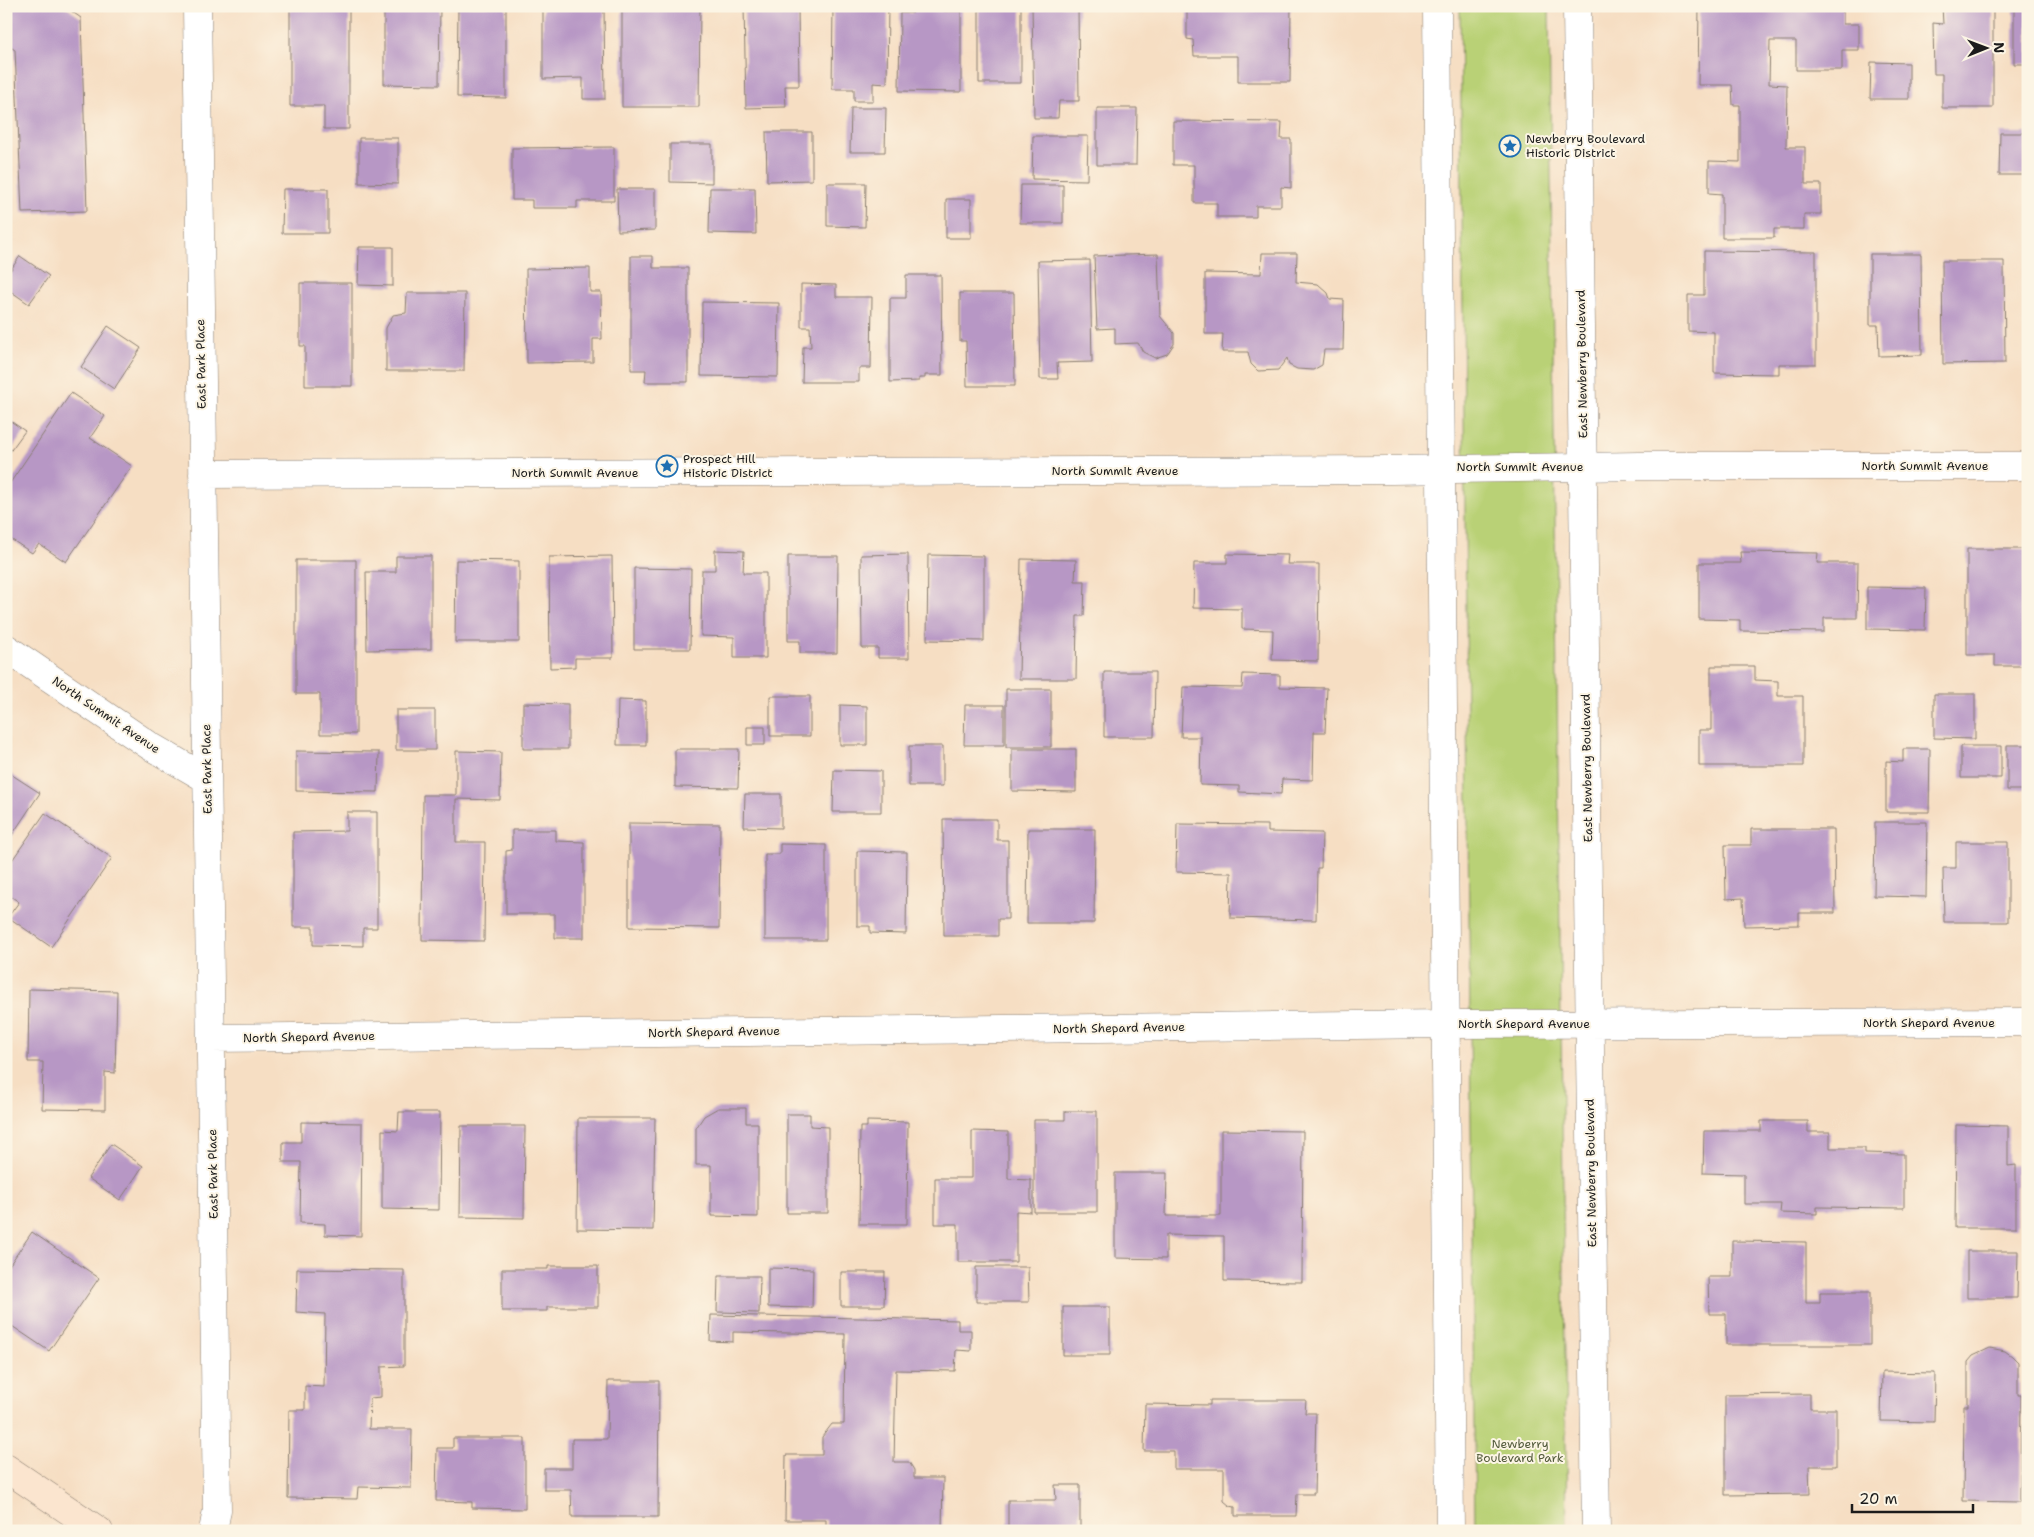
<svg xmlns="http://www.w3.org/2000/svg" width="2034" height="1537" viewBox="0 0 2034 1537" font-family="'Shantell Sans',sans-serif">
  <style>
    .green { fill: #b9d176; stroke: #6a7649 }
    .building { fill: #b797c5 }
    .lines { fill: none; stroke-linecap: round; stroke-linejoin: round }
    .minor-casing { stroke: #897d70; stroke-width: 29 }
    .secondary-casing { stroke: #897d70; stroke-width: 29 }
    .minor { stroke: #fff; stroke-width: 28 }
    .secondary { stroke: #fbe5cf; stroke-width: 28 }
    .labels { text-anchor: middle; stroke-width: 4; stroke-linejoin: round; paint-order: stroke }
    .poi-label { font-size: 12px; fill: #1c1c1c; stroke: #fcf5e5; text-anchor: start }
    .street-label { font-size: 12px; fill: #1c1c1c; stroke: #fcf5e5 }
    .park-label { font-size: 12px; fill: #535b3c; stroke: #fcf5e5 }
  </style>
  <rect width="100%" height="100%" fill="#fcf5e5"/>
  <filter id="ink" filterUnits="userSpaceOnUse"><feTurbulence type="fractalNoise" baseFrequency=".02" numOctaves="2"/><feDisplacementMap in="SourceGraphic" scale="10" xChannelSelector="R" yChannelSelector="G"/><feConvolveMatrix kernelMatrix="1 2 1 2 8 2 1 2 1" color-interpolation-filters="sRGB"/></filter>
  <filter id="wash" filterUnits="userSpaceOnUse"><feTurbulence type="fractalNoise" baseFrequency=".0096" numOctaves="4" result="noise"/><feDisplacementMap in="SourceGraphic" scale="20" xChannelSelector="R" yChannelSelector="G"/><feGaussianBlur stdDeviation="1.12" result="paint"/><feColorMatrix in="noise" values="0 0 0 0 0 0 0 0 0 0 0 0 0 0 0 0 0 1.4 0 .05"/><feComposite in="paint" operator="in"/></filter>
  <g filter="url(#wash)">
    <rect width="100%" height="100%" fill="#f6dec3"/>
    <path class="green" d="M 1460,6 L 1549,6 L 1567,1531 L 1475,1531 Z"/>
    <g id="blocks">
      <path class="building" d="M 6,6 L 64,6 L 81,18 L 87,211 L 22,213 L 15,50 L 6,44 Z
        M 290,6 L 349,6 L 349,129 L 324,129 L 324,106 L 290,106 Z
        M 384,6 L 440,6 L 439,85 L 384,84 Z
        M 458,6 L 506,6 L 506,98 L 457,97 Z
        M 543,6 L 604,6 L 605,99 L 583,99 L 583,78 L 543,79 Z
        M 622,6 L 700,6 L 699,107 L 622,107 Z
        M 744,6 L 798,6 L 799,86 L 785,86 L 786,107 L 746,108 Z
        M 833,6 L 888,6 L 887,84 L 873,83 L 873,101 L 854,101 L 854,89 L 832,89 Z
        M 913,6 L 945,6 L 944,11 L 961,11 L 961,92 L 899,91 L 900,13 L 913,13 Z
        M 979,6 L 1021,6 L 1021,83 L 979,83 Z
        M 1032,6 L 1078,6 L 1079,101 L 1059,101 L 1058,118 L 1034,118 Z
        M 1187,6 L 1291,6 L 1290,82 L 1238,82 L 1238,56 L 1194,56 L 1193,40 L 1187,39 Z
        M 1699,6 L 1843,6 L 1843,24 L 1859,24 L 1859,50 L 1842,50 L 1842,70 L 1796,70 L 1796,41 L 1770,41 L 1769,84 L 1787,85 L 1786,147 L 1805,147 L 1805,184 L 1821,184 L 1821,214 L 1804,214 L 1804,229 L 1774,229 L 1774,238 L 1722,238 L 1722,194 L 1709,193 L 1709,161 L 1740,162 L 1740,105 L 1733,105 L 1732,85 L 1698,85 Z
        M 1942,6 L 1993,6 L 1993,108 L 1942,108 L 1942,74 L 1934,74 L 1933,23 L 1943,24 Z
        M 2014,6 L 2028,6 L 2028,64 L 2014,64 Z
        M 1871,62 L 1909,63 L 1909,99 L 1870,99 Z
        M 851,108 L 886,108 L 885,152 L 850,152 Z
        M 1097,108 L 1137,108 L 1136,165 L 1097,165 Z
        M 1173,121 L 1282,122 L 1281,139 L 1291,139 L 1291,188 L 1281,187 L 1281,206 L 1256,206 L 1256,217 L 1217,217 L 1217,203 L 1194,203 L 1194,165 L 1173,165 Z
        M 766,132 L 812,132 L 812,180 L 767,181 Z
        M 2000,133 L 2028,133 L 2028,175 L 1999,175 Z
        M 1033,136 L 1088,136 L 1087,180 L 1032,179 Z
        M 359,138 L 398,138 L 398,184 L 359,183 Z
        M 670,144 L 712,144 L 712,183 L 670,182 Z
        M 614,147 L 614,201 L 577,201 L 577,208 L 532,208 L 532,200 L 512,200 L 512,148 Z
        M 827,183 L 866,183 L 865,227 L 827,226 Z
        M 1021,185 L 1063,185 L 1063,223 L 1020,223 Z
        M 710,188 L 755,188 L 756,234 L 709,233 Z
        M 283,189 L 328,189 L 328,233 L 282,233 Z
        M 617,189 L 655,189 L 655,230 L 618,231 Z
        M 946,199 L 971,199 L 971,238 L 946,238 Z
        M 359,247 L 393,247 L 393,286 L 358,285 Z
        M 1704,251 L 1816,252 L 1816,364 L 1779,364 L 1779,374 L 1714,373 L 1714,332 L 1688,331 L 1688,295 L 1704,295 Z
        M 1262,253 L 1297,253 L 1296,282 L 1318,284 L 1328,293 L 1330,299 L 1344,300 L 1343,350 L 1324,350 L 1322,365 L 1313,370 L 1297,369 L 1289,365 L 1287,358 L 1278,370 L 1258,371 L 1251,364 L 1248,352 L 1222,352 L 1223,334 L 1205,334 L 1205,273 L 1261,274 Z
        M 1158,254 L 1160,316 L 1174,333 L 1174,344 L 1167,354 L 1155,358 L 1143,352 L 1138,343 L 1115,344 L 1115,328 L 1097,329 L 1094,256 Z
        M 1870,254 L 1921,254 L 1922,355 L 1879,356 L 1878,325 L 1870,325 Z
        M 20,256 L 49,276 L 29,304 L 6,288 L 6,277 Z
        M 631,256 L 653,256 L 653,268 L 688,268 L 688,382 L 645,382 L 646,370 L 631,370 Z
        M 1090,260 L 1092,362 L 1057,363 L 1058,379 L 1040,379 L 1038,261 Z
        M 1942,261 L 2004,261 L 2005,363 L 1943,364 Z
        M 590,268 L 590,292 L 601,292 L 602,339 L 593,339 L 593,362 L 527,363 L 526,269 Z
        M 906,275 L 941,275 L 942,375 L 925,375 L 925,378 L 919,378 L 919,381 L 890,382 L 890,298 L 906,298 Z
        M 300,283 L 352,283 L 352,386 L 305,386 L 305,346 L 300,346 Z
        M 801,284 L 836,285 L 836,297 L 872,297 L 871,368 L 859,368 L 859,382 L 802,382 L 803,347 L 811,347 L 810,327 L 801,327 Z
        M 407,293 L 465,293 L 464,371 L 386,371 L 386,328 L 393,315 L 406,313 Z
        M 960,293 L 1014,293 L 1015,386 L 967,386 L 966,341 L 960,341 Z
        M 702,302 L 779,303 L 778,377 L 701,376 Z
        M 108,326 L 141,348 L 114,389 L 81,367 Z
        M 71,393 L 105,416 L 90,438 L 132,466 L 66,562 L 39,544 L 32,553 L 6,536 L 6,489 Z
        M 6,418 L 25,431 L 6,457 Z
        M 1967,549 L 2028,549 L 2028,666 L 1995,666 L 1995,655 L 1967,655 Z
        M 715,550 L 744,551 L 743,573 L 766,573 L 766,658 L 734,658 L 734,637 L 701,636 L 702,570 L 715,570 Z
        M 1740,552 L 1818,553 L 1817,563 L 1858,563 L 1857,618 L 1824,618 L 1824,632 L 1740,631 L 1740,620 L 1699,619 L 1699,563 L 1741,563 Z
        M 908,554 L 909,658 L 878,658 L 878,648 L 862,648 L 861,555 Z
        M 1227,554 L 1288,555 L 1287,564 L 1319,564 L 1318,661 L 1272,660 L 1273,630 L 1242,629 L 1242,609 L 1193,608 L 1194,563 L 1227,563 Z
        M 928,555 L 984,556 L 984,641 L 927,640 Z
        M 396,556 L 431,556 L 431,649 L 367,650 L 366,572 L 396,572 Z
        M 612,556 L 613,658 L 575,658 L 575,667 L 550,668 L 549,557 Z
        M 788,556 L 838,556 L 837,653 L 800,653 L 800,641 L 788,641 Z
        M 1021,559 L 1076,560 L 1075,581 L 1085,581 L 1084,616 L 1077,616 L 1076,679 L 1019,679 Z
        M 296,560 L 356,560 L 356,734 L 320,734 L 320,694 L 296,694 Z
        M 456,560 L 519,561 L 519,642 L 455,642 Z
        M 634,568 L 691,569 L 690,649 L 634,649 Z
        M 1867,587 L 1926,588 L 1925,630 L 1867,629 Z
        M 1711,666 L 1755,666 L 1755,680 L 1778,681 L 1778,696 L 1803,696 L 1803,766 L 1699,766 L 1699,730 L 1711,730 Z
        M 1104,672 L 1155,672 L 1154,737 L 1104,737 Z
        M 1243,674 L 1280,675 L 1280,687 L 1327,688 L 1325,732 L 1314,732 L 1313,780 L 1282,779 L 1281,794 L 1239,792 L 1239,786 L 1200,785 L 1201,737 L 1181,737 L 1183,687 L 1242,688 Z
        M 1006,689 L 1051,689 L 1051,747 L 1006,747 Z
        M 1934,694 L 1975,694 L 1975,739 L 1934,738 Z
        M 770,696 L 810,696 L 810,736 L 770,736 Z
        M 618,700 L 646,701 L 646,745 L 617,745 Z
        M 523,703 L 568,704 L 568,749 L 523,749 Z
        M 840,705 L 867,706 L 867,745 L 840,745 Z
        M 965,705 L 1004,705 L 1004,745 L 964,745 Z
        M 396,710 L 435,710 L 435,750 L 396,750 Z
        M 747,727 L 765,727 L 765,745 L 747,745 Z
        M 2007,745 L 2028,745 L 2028,790 L 2007,790 Z
        M 909,746 L 943,746 L 943,786 L 909,786 Z
        M 1961,746 L 2001,746 L 2001,778 L 1961,778 Z
        M 675,749 L 739,749 L 738,788 L 675,787 Z
        M 1012,749 L 1076,749 L 1076,792 L 1012,791 Z
        M 1903,749 L 1930,749 L 1929,812 L 1886,812 L 1886,761 L 1903,762 Z
        M 296,751 L 379,752 L 378,792 L 296,791 Z
        M 456,751 L 501,752 L 500,800 L 456,799 L 456,842 L 485,842 L 484,941 L 422,940 L 423,795 L 456,795 Z
        M 834,770 L 881,771 L 881,812 L 833,812 Z
        M 6,771 L 40,793 L 6,844 Z
        M 745,794 L 781,794 L 781,828 L 744,827 Z
        M 347,812 L 377,812 L 377,928 L 363,928 L 363,946 L 313,945 L 313,927 L 293,927 L 293,832 L 347,831 Z
        M 45,813 L 112,858 L 51,947 L 8,917 L 19,902 L 6,893 L 6,869 Z
        M 943,819 L 997,819 L 997,840 L 1008,840 L 1008,919 L 998,919 L 998,936 L 944,936 Z
        M 1875,822 L 1927,822 L 1926,897 L 1874,896 Z
        M 629,823 L 720,824 L 719,928 L 629,927 Z
        M 1177,824 L 1268,825 L 1268,832 L 1322,833 L 1321,868 L 1317,868 L 1316,920 L 1230,918 L 1231,873 L 1176,872 Z
        M 1028,829 L 1095,829 L 1094,923 L 1027,923 Z
        M 1751,829 L 1834,829 L 1835,913 L 1799,913 L 1799,925 L 1744,926 L 1743,898 L 1726,899 L 1725,845 L 1751,845 Z
        M 512,830 L 556,830 L 556,841 L 584,842 L 584,938 L 555,938 L 555,914 L 506,914 L 506,851 L 512,850 Z
        M 1956,842 L 2008,842 L 2008,922 L 1944,922 L 1943,868 L 1956,868 Z
        M 780,844 L 826,845 L 826,940 L 765,940 L 765,854 L 780,854 Z
        M 857,851 L 907,852 L 906,934 L 870,933 L 870,926 L 857,926 Z
        M 29,989 L 117,991 L 115,1073 L 105,1072 L 105,1110 L 42,1109 L 43,1062 L 28,1062 Z
        M 718,1108 L 746,1108 L 746,1123 L 758,1123 L 758,1217 L 711,1216 L 711,1165 L 696,1165 L 696,1128 L 704,1116 Z
        M 1065,1111 L 1097,1111 L 1097,1212 L 1034,1212 L 1034,1120 L 1065,1120 Z
        M 399,1112 L 440,1112 L 439,1210 L 382,1209 L 382,1130 L 398,1131 Z
        M 787,1114 L 810,1114 L 810,1126 L 828,1127 L 828,1213 L 787,1213 Z
        M 578,1118 L 655,1118 L 653,1230 L 577,1229 Z
        M 867,1121 L 908,1122 L 907,1224 L 859,1224 L 860,1127 L 867,1127 Z
        M 1761,1121 L 1808,1121 L 1808,1132 L 1830,1132 L 1830,1148 L 1865,1148 L 1865,1153 L 1904,1154 L 1904,1208 L 1817,1207 L 1817,1214 L 1780,1213 L 1781,1204 L 1744,1204 L 1744,1174 L 1703,1173 L 1704,1131 L 1761,1131 Z
        M 301,1122 L 362,1123 L 361,1236 L 325,1235 L 325,1224 L 300,1223 L 301,1162 L 283,1162 L 283,1142 L 301,1142 Z
        M 1956,1125 L 2008,1126 L 2008,1166 L 2016,1165 L 2016,1228 L 1955,1228 Z
        M 461,1126 L 525,1126 L 524,1218 L 460,1217 Z
        M 1221,1130 L 1303,1131 L 1302,1282 L 1224,1281 L 1224,1236 L 1166,1235 L 1166,1259 L 1115,1258 L 1115,1173 L 1167,1173 L 1166,1216 L 1221,1216 Z
        M 972,1131 L 1008,1132 L 1008,1179 L 1031,1180 L 1031,1212 L 1016,1211 L 1016,1262 L 958,1262 L 958,1224 L 935,1224 L 935,1178 L 972,1178 Z
        M 111,1144 L 143,1166 L 120,1200 L 88,1178 Z
        M 32,1232 L 99,1278 L 49,1351 L 6,1322 L 6,1270 Z
        M 1732,1241 L 1806,1242 L 1806,1303 L 1820,1303 L 1820,1292 L 1870,1292 L 1870,1345 L 1726,1345 L 1726,1314 L 1709,1314 L 1708,1277 L 1732,1277 Z
        M 1967,1251 L 2018,1251 L 2017,1298 L 1967,1298 Z
        M 548,1266 L 598,1266 L 598,1307 L 547,1307 L 547,1311 L 502,1311 L 502,1269 L 548,1269 Z
        M 976,1267 L 1028,1267 L 1029,1302 L 976,1302 Z
        M 768,1268 L 813,1269 L 812,1308 L 768,1307 Z
        M 297,1269 L 404,1270 L 404,1366 L 381,1367 L 381,1397 L 370,1398 L 369,1429 L 412,1429 L 411,1488 L 358,1487 L 357,1499 L 288,1498 L 289,1410 L 305,1410 L 305,1386 L 324,1387 L 325,1314 L 296,1312 Z
        M 841,1272 L 885,1272 L 884,1306 L 841,1306 Z
        M 718,1276 L 760,1276 L 759,1313 L 717,1312 Z
        M 1063,1307 L 1110,1307 L 1110,1355 L 1063,1355 Z
        M 711,1315 L 958,1320 L 958,1330 L 971,1330 L 971,1351 L 956,1350 L 955,1371 L 896,1370 L 894,1462 L 909,1462 L 914,1470 L 914,1478 L 943,1478 L 942,1531 L 826,1531 L 826,1520 L 785,1520 L 786,1455 L 822,1455 L 822,1437 L 832,1424 L 844,1424 L 845,1334 L 733,1332 L 733,1342 L 710,1341 Z
        M 1990,1348 L 2005,1351 L 2012,1356 L 2018,1362 L 2018,1395 L 2021,1395 L 2020,1502 L 1963,1501 L 1964,1406 L 1968,1406 L 1968,1362 L 1973,1356 Z
        M 1882,1372 L 1935,1373 L 1934,1422 L 1881,1421 Z
        M 608,1381 L 659,1381 L 658,1517 L 572,1517 L 571,1490 L 544,1490 L 544,1468 L 572,1468 L 572,1439 L 607,1439 Z
        M 1810,1394 L 1810,1409 L 1836,1409 L 1836,1466 L 1809,1466 L 1810,1494 L 1725,1495 L 1725,1395 Z
        M 1210,1400 L 1306,1400 L 1305,1413 L 1316,1413 L 1314,1494 L 1297,1494 L 1296,1516 L 1235,1516 L 1235,1507 L 1230,1506 L 1224,1501 L 1224,1469 L 1174,1469 L 1174,1451 L 1144,1451 L 1145,1404 L 1210,1405 Z
        M 453,1438 L 525,1438 L 525,1509 L 472,1508 L 472,1502 L 436,1501 L 437,1448 L 453,1448 Z
        M 1055,1485 L 1080,1485 L 1080,1531 L 1008,1531 L 1008,1500 L 1056,1500 Z"/>
    </g>
  </g>
  <g filter="url(#ink)">
    <use href="#blocks" fill-opacity="0" stroke="#897d70" stroke-width="1"/>
    <g class="lines">
      <g class="minor-casing">
        <path id="minor" d="M 197,6 L 217,1510 L 213,1531
          M 1437,6 L 1450,1531
          M 1577,6 L 1596,1531
          M 203,474 L 1392,470 L 1639,466 L 2028,466
          M 6,648 L 150,746 L 207,779
          M 211,1038 L 1446,1024 L 2028,1022"/>
      </g>
      <g class="secondary-casing">
        <path id="secondary" d="M 6,1468 L 99,1531"/>
      </g>
      <use href="#minor" class="minor"/>
      <use href="#secondary" class="secondary"/>
    </g>
  </g>
  <defs>
    <g id="sight-ring" transform="scale(1.125)"><circle r="9.5" fill="#fcf5e5" stroke="#1f6fb2" stroke-width="1.5"/><path d="M0-6L1.8-2.2L6-1.7L2.9 1.2L3.7 5.4L0 3.3L-3.7 5.4L-2.9 1.2L-6-1.7L-1.8-2.2Z" fill="#1f6fb2"/></g>
  </defs>
  <g fill-rule="evenodd">
    <use href="#sight-ring" x="1510" y="146"/>
    <use href="#sight-ring" x="667" y="466"/>
  </g>
  <g class="labels">
    <g class="poi-label">
      <text x="1526" y="143">Newberry Boulevard<tspan x="1526" dy="14">Historic District</tspan></text>
      <text x="683" y="463">Prospect Hill<tspan x="683" dy="14">Historic District</tspan></text>
    </g>
    <g class="street-label">
      <text transform="translate(201 364) rotate(-91)" y="4">East Park Place</text>
      <text transform="translate(1582 364) rotate(-91)" y="4">East Newberry Boulevard</text>
      <text x="1925" y="470">North Summit Avenue</text>
      <text x="1520" y="471">North Summit Avenue</text>
      <text x="1115" y="475">North Summit Avenue</text>
      <text x="575" y="477">North Summit Avenue</text>
      <text transform="translate(106 715) rotate(34)" y="4">North Summit Avenue</text>
      <text transform="translate(1587 768) rotate(-91)" y="4">East Newberry Boulevard</text>
      <text transform="translate(207 769) rotate(-91)" y="4">East Park Place</text>
      <text x="1929" y="1027">North Shepard Avenue</text>
      <text x="1524" y="1028">North Shepard Avenue</text>
      <text transform="translate(1119 1028) rotate(-1)" y="4">North Shepard Avenue</text>
      <text transform="translate(714 1032) rotate(-1)" y="4">North Shepard Avenue</text>
      <text transform="translate(309 1037) rotate(-1)" y="4">North Shepard Avenue</text>
      <text transform="translate(1591 1173) rotate(-91)" y="4">East Newberry Boulevard</text>
      <text transform="translate(213 1174) rotate(-91)" y="4">East Park Place</text>
    </g>
    <g class="park-label">
      <text x="1520" y="1448">Newberry<tspan x="1520" dy="14">Boulevard Park</tspan></text>
    </g>
  </g>
  <rect width="2034" height="1537" fill="none" stroke="#fcf5e5" stroke-width="25"/>
  <g transform="translate(1986 48) rotate(89)" stroke="#fcf5e5" stroke-width="4" paint-order="stroke">
  <path d="M0-4L9 19L0 12L-9 19Z" fill="#1c1c1c"/>
  <text y="-8" font-size="14" font-weight="bold" text-anchor="middle" fill="#1c1c1c">N</text>
  </g>
  <path d="M1852 1504v8h121v-8" fill="none" stroke="#1c1c1c" stroke-width="2.5"/>
  <text x="1859" y="1504" font-size="15" fill="#1c1c1c" stroke="#fcf5e5" stroke-width="4" paint-order="stroke">20 m</text>
</svg>
